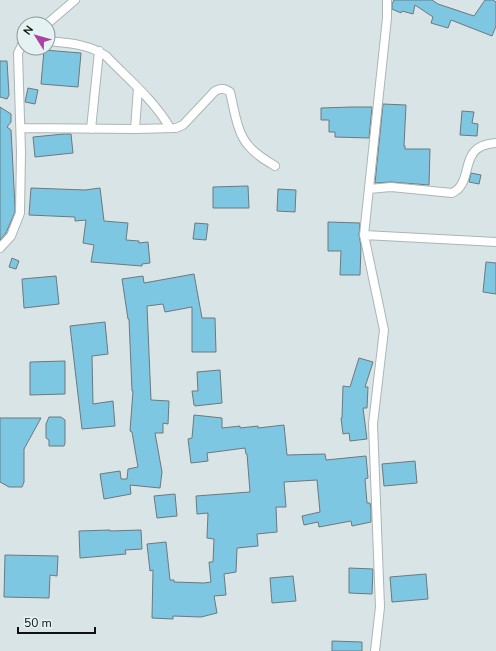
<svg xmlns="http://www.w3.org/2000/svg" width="496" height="651" viewBox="0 0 496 651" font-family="'Nunito Sans',sans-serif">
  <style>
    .building { fill: #7ec7e3; stroke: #6e787c }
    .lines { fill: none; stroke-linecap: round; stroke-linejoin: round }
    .minor-casing { stroke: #aab6b6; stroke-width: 10 }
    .minor { stroke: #fff; stroke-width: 8 }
  </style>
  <rect width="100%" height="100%" fill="#d8e4e5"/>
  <path class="building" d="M 394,0 L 432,0 L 438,4 L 474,16 L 485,0 L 493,0 L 496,2 L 496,26 L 492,36 L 451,20 L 448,28 L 431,23 L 433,17 L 415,5 L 413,14 L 402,11 L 401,13 L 392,9 L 392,4 Z
    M 44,50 L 81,53 L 78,87 L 41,84 Z
    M 0,61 L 7,61 L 9,95 L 7,99 L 0,97 Z
    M 28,88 L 38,90 L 35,104 L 25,102 Z
    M 383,104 L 406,105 L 404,146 L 405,146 L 405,149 L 430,149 L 429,185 L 391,182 L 375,183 Z
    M 0,107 L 11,114 L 11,122 L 7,127 L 11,130 L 15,207 L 15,212 L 6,233 L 0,240 Z
    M 351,107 L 372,107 L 369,138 L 335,137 L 335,132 L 329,132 L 329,120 L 321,120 L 321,108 Z
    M 462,111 L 474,112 L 472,123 L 478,124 L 477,136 L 460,135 Z
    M 64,134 L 71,134 L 73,153 L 35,157 L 33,137 Z
    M 471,173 L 481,175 L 479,184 L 469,182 Z
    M 248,186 L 249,208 L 213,208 L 213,187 Z
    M 31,188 L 85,190 L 100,188 L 104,221 L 128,223 L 126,240 L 139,241 L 139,243 L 148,242 L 150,263 L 142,264 L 142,266 L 91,262 L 94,245 L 83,243 L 86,220 L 75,221 L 75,217 L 29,215 Z
    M 278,189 L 296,190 L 295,212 L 277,211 Z
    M 328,222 L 360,223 L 359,235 L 361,246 L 360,275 L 340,275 L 341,251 L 328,251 Z
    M 195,223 L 208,224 L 206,240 L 193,239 Z
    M 12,258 L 19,261 L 16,269 L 9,267 Z
    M 486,262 L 496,263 L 496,294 L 483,292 Z
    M 194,274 L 202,318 L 215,318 L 216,352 L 192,352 L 192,307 L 165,312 L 163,304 L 147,306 L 151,400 L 169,401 L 168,424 L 163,423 L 163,433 L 155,433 L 162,472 L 160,488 L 130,485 L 131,494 L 104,499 L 100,474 L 120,471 L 121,479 L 127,479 L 128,469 L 138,467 L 132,432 L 130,431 L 133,391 L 132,391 L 129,319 L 128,319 L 122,279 L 143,276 L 144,283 Z
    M 56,276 L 59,304 L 24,308 L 22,279 Z
    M 105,322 L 108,354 L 92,356 L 93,404 L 113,401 L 115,426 L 82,429 L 70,326 Z
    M 359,358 L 373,362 L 365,387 L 368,387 L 367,408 L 363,408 L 367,439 L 350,441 L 349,433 L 343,434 L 341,418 L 342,418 L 343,386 L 350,387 Z
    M 65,361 L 65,394 L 30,395 L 30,362 Z
    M 220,370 L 222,403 L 195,406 L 195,405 L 194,405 L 192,391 L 198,391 L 197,372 Z
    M 194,415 L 222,418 L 222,428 L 240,426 L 240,428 L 258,426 L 258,428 L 284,425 L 287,455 L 325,454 L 326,460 L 366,456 L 368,478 L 365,479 L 367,503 L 370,503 L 371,509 L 371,522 L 352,526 L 351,521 L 319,527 L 318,522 L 304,525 L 302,516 L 320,512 L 317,480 L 284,482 L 286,507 L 276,507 L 277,532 L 257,534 L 258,546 L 237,548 L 236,572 L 224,574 L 226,595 L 214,596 L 217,613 L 201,617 L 173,616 L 173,619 L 152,618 L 153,570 L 150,571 L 147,544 L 166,542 L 170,580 L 174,580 L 174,582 L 204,583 L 211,582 L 209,562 L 213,562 L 214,539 L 207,538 L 208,513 L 197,514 L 196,496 L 250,492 L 247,454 L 246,454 L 245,448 L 207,453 L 208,461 L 191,463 L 188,439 L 192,438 Z
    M 49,417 L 61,417 L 65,420 L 65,443 L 64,446 L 49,446 L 49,440 L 46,438 L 46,424 Z
    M 0,418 L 41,418 L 24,449 L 24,482 L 22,487 L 9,487 L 0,482 Z
    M 415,461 L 417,483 L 384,486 L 382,464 Z
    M 175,494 L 177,516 L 157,518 L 154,496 Z
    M 110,530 L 110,531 L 141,530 L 142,549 L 125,550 L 126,554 L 80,558 L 79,531 Z
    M 5,555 L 58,556 L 57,576 L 50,575 L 49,598 L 4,597 Z
    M 349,568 L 373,569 L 372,594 L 349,593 Z
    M 426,574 L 428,599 L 392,602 L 390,577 Z
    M 293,576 L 296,601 L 272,603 L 270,578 Z
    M 332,641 L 362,642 L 362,651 L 332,651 Z"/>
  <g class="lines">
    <g class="minor-casing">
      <path id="minor" d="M 47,24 L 75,0
        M 48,41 C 68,43 89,44 106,56 C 128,79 154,100 170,128
        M 21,128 L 135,129 L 176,128 L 183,125 L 215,91 C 221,88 224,88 230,92 C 234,108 237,133 248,145 C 255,154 265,160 275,166
        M 91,129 L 99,51
        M 135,129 L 138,88
        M 369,189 L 391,187 L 452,193 C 476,182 456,145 496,143
        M 364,235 L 496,242
        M 0,248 L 11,236 L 20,213 L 21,152 L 18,53 L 24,41
        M 375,651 L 380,607 L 373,424 L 384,330 L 364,235 L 387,18 L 387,0"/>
    </g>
    <use href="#minor" class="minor"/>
  </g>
  <g transform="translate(36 36) rotate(307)"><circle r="19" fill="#e5f2f2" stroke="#8f9898"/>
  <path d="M0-3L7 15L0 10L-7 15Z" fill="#ac42a2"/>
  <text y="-6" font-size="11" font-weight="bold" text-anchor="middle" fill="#0d1111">N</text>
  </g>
  <path d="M18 627v6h77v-6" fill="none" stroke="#0d1111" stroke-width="2"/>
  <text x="24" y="627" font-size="12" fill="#0d1111" stroke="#e5f2f2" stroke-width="3" paint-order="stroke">50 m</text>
</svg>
